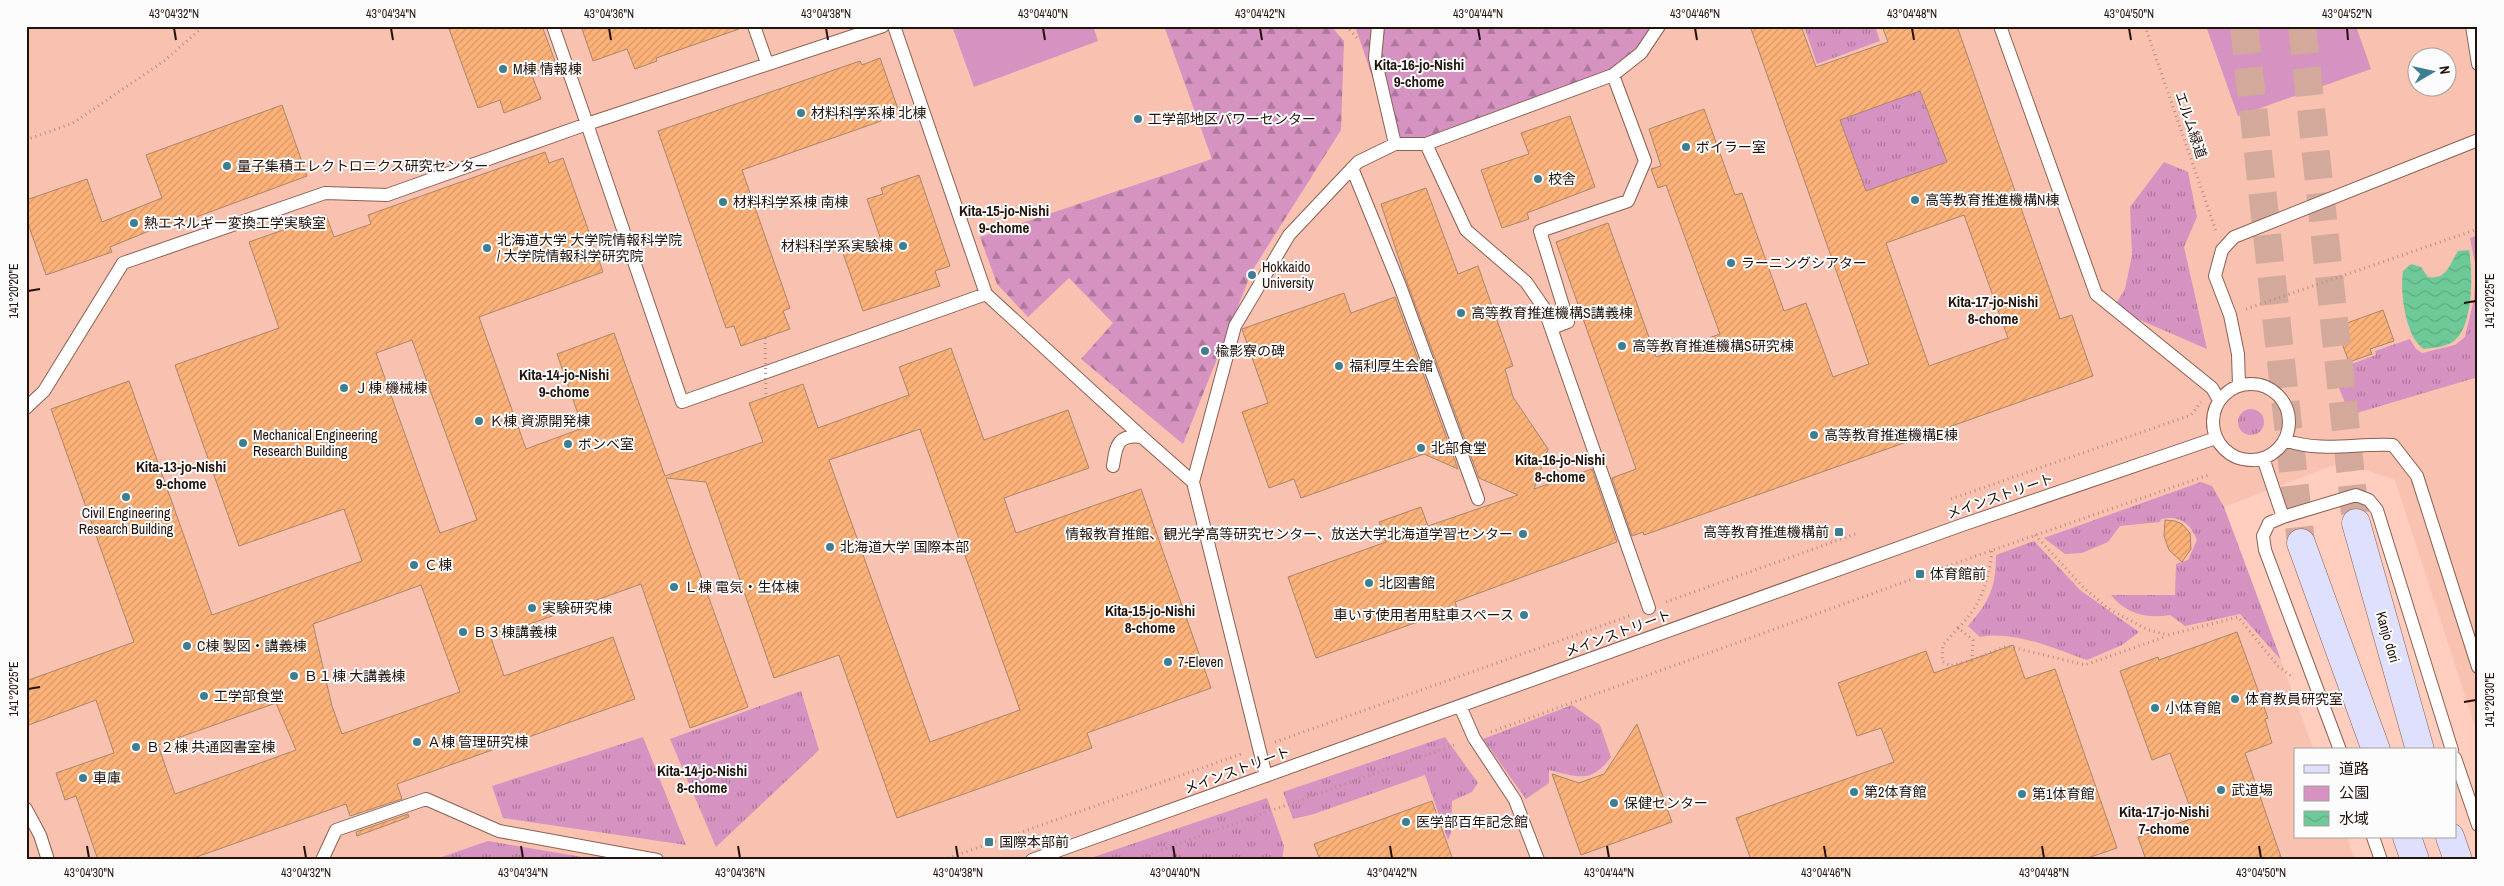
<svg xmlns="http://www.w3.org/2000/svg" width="2504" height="886" viewBox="0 0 2504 886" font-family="'Archivo Narrow','Noto Sans JP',sans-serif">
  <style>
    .built { fill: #f9c1af; fill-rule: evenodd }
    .grass { fill: url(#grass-tufts) }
    .forest { fill: url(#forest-firs) }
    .park { fill: #d692c1 }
    .water { fill: url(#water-waves) }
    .building { fill: url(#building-hatch); stroke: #aa866b; fill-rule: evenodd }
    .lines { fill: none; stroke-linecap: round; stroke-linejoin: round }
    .secondary-tunnel { stroke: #d3a99b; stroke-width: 28; stroke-dasharray: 28 14; stroke-linecap: butt }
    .lane-casing { stroke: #8a6053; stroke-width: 14 }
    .secondary-casing { stroke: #8a6053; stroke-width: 29 }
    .path { stroke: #b79084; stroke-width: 3; stroke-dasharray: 1 4; stroke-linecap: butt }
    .lane { stroke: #fff; stroke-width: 12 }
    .secondary { stroke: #dee0fd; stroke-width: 28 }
    .path-bridge { stroke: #b79084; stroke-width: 3; stroke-dasharray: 1 4; stroke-linecap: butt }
    .ticks { fill: none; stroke: #23130d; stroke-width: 2 }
    .poi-dot { fill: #3d7e90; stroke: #fcfcfc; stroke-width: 2 }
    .labels { text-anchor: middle; stroke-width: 4; stroke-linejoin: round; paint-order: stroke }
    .poi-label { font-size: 14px; fill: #23130d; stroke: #fcfcfc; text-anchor: start }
    .street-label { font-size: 14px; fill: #23130d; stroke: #fcfcfc }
    .neighbourhood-label { font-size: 15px; font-weight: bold; fill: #23130d; stroke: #fcfcfc }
    .neatline { fill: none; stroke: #23130d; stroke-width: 2 }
    .ticks-label { font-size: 12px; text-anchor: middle; fill: #23130d }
  </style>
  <defs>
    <pattern id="grass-tufts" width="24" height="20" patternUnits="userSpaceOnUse" patternTransform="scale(1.25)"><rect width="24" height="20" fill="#d692c1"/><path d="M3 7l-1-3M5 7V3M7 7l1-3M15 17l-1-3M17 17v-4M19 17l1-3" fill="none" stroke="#ad769b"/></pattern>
    <pattern id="forest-firs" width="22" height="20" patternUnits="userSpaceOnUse" patternTransform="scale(1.25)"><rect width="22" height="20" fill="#d692c1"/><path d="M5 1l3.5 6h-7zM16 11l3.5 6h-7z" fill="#ad769b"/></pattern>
    <pattern id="water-waves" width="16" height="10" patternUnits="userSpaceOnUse" patternTransform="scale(1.25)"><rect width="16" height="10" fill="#6ec998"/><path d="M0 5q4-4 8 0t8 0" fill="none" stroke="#5fac82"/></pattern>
    <pattern id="building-hatch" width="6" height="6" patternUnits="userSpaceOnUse" patternTransform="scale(1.25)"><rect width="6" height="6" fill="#fcb278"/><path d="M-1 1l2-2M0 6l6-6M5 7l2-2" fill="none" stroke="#d89867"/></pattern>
  </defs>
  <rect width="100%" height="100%" fill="#ffcebf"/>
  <path class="built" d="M 26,26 L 2478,26 L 2478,736 L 2395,480 L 2342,462 L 2224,507 L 2314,750 L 2295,750 L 2295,837 L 2347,837 L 2355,860 L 26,860 ZM 2416,58 L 2446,58 L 2446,88 L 2416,88 Z"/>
  <path class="grass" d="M 1804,26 L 1875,26 L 1880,41 L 1817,64 Z
    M 1920,91 L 1947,162 L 1866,191 L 1840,120 Z
    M 2164,162 L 2188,172 L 2197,217 L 2184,247 L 2207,349 L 2140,320 L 2111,312 L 2125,289 L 2132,255 L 2130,207 Z
    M 2478,235 L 2478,377 L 2350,415 L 2332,371 L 2376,355 L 2375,351 L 2410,339 L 2416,349 L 2422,353 L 2455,345 L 2465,337 L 2474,299 L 2476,268 L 2470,238 Z
    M2238 422a13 13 0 1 1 26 0a13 13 0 1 1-26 0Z
    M 2201,482 L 2212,486 L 2224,507 L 2281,660 L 2240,614 L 2185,626 L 2170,615 C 2147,619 2126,614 2111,595 L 2175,595 L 2176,564 L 2188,560 L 2197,540 C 2190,523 2180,515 2161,519 L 2160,522 L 2120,526 L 2108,542 L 2082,553 L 2065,554 L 2044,538 Z
    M 2034,541 L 2080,590 L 2139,632 L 2122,645 L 2087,660 C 2054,649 2015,630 1980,637 L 1968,626 C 1989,602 1996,588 1996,555 Z
    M 801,691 L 819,750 L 716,847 L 670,739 Z
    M 1572,705 L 1600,725 L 1611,757 C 1591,784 1578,777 1549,770 L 1549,783 L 1526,799 L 1483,739 Z
    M 643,737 L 686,845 L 503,818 L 492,786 Z
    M 1445,737 L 1478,783 L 1472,792 L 1452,801 L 1451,833 L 1448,840 L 1425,775 L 1314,814 L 1293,819 L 1283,792 Z
    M 1267,798 L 1284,846 L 1282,860 L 1085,860 Z
    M 488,841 L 600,860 L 433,860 Z"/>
  <path class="forest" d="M 1164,26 L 1331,26 L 1344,41 L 1341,130 L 1252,271 L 1183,444 L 1081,359 L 1113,323 L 1069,278 L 1028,317 L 997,284 L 980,237 L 1212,159 Z
    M 1355,26 L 1659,26 L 1613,75 L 1426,144 L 1395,144 Z"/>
  <path class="park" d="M 952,26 L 1093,26 L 1098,41 L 974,87 Z
    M 2206,26 L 2356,26 L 2371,69 L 2238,116 Z"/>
  <path class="water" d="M 2469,250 C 2473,272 2474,331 2451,343 C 2443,347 2432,348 2424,349 C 2405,337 2400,292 2403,271 L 2411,264 L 2421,267 L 2428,277 C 2447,280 2449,265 2458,251 Z"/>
  <path class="building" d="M 448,26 L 542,26 L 556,64 L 531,73 L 541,99 L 504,113 L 500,100 L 478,108 Z
    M 581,26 L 738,26 L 739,29 L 656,58 L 657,61 L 635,69 L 627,49 L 593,61 Z
    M 1750,26 L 1801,26 L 1816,67 L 1888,42 L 1882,26 L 1957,26 L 2060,319 L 2072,315 L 2093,376 L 1644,535 L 1643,532 L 1632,536 L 1612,478 L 1636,469 L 1556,242 L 1608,223 L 1656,357 L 1720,334 L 1666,185 L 1658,188 L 1651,169 L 1661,166 L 1649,129 L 1704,109 L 1735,195 L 1742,193 L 1784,311 L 1806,303 L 1833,377 L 1869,364 ZM 1920,91 L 1947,162 L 1866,191 L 1840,120 ZM 1964,215 L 2008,338 L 1929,366 L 1886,243 Z
    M 880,58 L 898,109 L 879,115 L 881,121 L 742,170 L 790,308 L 783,311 L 790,329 L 741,346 L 734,326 L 726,328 L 658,131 L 860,61 L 862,65 Z
    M 282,105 L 307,176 L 172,226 L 171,222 L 110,247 L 112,252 L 46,275 L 26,218 L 26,200 L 87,179 L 102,222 L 162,198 L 146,155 Z
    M 1570,116 L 1595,187 L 1527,213 L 1529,219 L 1502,228 L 1481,170 L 1529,154 L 1521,133 Z
    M 545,152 L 549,163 L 563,158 L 603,272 L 479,317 L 526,449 L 583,428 L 557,354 L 614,333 L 665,476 L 763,442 L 749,403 L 803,384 L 818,428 L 909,395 L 899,367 L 951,348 L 984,440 L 1068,410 L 1089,468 L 1004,498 L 1016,533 L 1141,489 L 1211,688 L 1087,733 L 1092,748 L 897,818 L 839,655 L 774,678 L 706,482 L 666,478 L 748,707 L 690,728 L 641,584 L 491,638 L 504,676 L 613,637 L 635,699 L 397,784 L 402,799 L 350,816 L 346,804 L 188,860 L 98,860 L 76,796 L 65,800 L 56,773 L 114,753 L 96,700 L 26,726 L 26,681 L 134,642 L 51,409 L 129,381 L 212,615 L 362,561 L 344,509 L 239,546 L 175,365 L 279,328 L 249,242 L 326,215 L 334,237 L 371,224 L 368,215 ZM 412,340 L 477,520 L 440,533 L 376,353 ZM 920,429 L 1020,710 L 930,742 L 829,460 ZM 421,585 L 460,692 L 342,734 L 332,706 L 313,624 ZM 276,703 L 296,750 L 175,794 L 158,745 Z
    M 919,175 L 950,266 L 935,271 L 940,286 L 863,311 L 843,253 L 881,240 L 867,199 L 883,194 L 881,188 Z
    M 1426,188 L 1458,274 L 1478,266 L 1513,366 L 1505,369 L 1513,397 L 1548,449 L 1534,489 L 1592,469 L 1617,542 L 1455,602 L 1457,608 L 1316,658 L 1288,577 L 1386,542 L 1379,522 L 1421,507 L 1428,526 L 1518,495 L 1479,478 L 1404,274 L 1381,204 Z
    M 1344,293 L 1351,313 L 1395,297 L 1458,469 L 1424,454 L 1301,498 L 1294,479 L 1269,488 L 1242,412 L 1268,403 L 1242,329 Z
    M 2383,310 L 2394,341 L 2370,349 L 2372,354 L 2349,362 L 2336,327 Z
    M 2165,520 L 2175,521 L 2182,524 L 2190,533 L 2191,549 L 2182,562 L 2169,550 L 2164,536 Z
    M 2237,632 L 2268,718 L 2265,719 L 2272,743 L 2245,753 L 2282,860 L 2146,860 L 2138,837 L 2194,818 L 2170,753 L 2152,760 L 2120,671 L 2158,657 L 2159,660 Z
    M 2013,645 L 2025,679 L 2055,669 L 2117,848 L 2082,860 L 1751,860 L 1736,818 L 1894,762 L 1881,728 L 1857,736 L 1838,683 L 1926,651 L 1934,673 Z
    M 1637,724 L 1672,822 L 1581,855 L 1552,774 L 1579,783 L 1604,774 Z
    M 1432,801 L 1453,860 L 1320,860 L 1314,844 Z
    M 408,814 L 409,817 L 357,836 L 356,832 Z"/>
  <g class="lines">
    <path class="secondary-tunnel" d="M 2244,26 L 2301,543
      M 2302,26 L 2356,523"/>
    <g class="lane-casing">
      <path id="lane" d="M 553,26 L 587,124 L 883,26
        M 754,26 L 767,63
        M 894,26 L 986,294
        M 2000,26 L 2096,294 L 2212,388 L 2219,400
        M 2472,26 L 2478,64
        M 1395,144 L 1426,144 L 1613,75 L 1641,53 L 1659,26
        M 1426,144 L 1466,230 L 1526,282 L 1544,308 L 1649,608
        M 1352,168 L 1400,286 L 1478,499
        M 1552,328 L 1568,322 L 1540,231 L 1628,201 L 1645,161 L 1613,75
        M2213 422a38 38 0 1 1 76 0a38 38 0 1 1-76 0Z
        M 2239,385 L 2238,354 L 2230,315 L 2215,276 L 2222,250 L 2234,237 L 2478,140
        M 26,408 L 44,391 L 123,263 L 325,193 L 387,195 L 587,124 L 682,402 L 986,294 L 1142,437 L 1193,482 L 1266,776
        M 2285,440 C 2321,453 2356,443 2393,445 L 2417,476 L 2478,667
        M 2263,458 L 2283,517
        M 1113,466 C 1116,446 1117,434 1142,437
        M 1193,482 L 1235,326 L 1289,235 L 1358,162 L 1395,144 L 1375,58 L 1378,26
        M 1460,706 L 1474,738 L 1515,800 L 1538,860
        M 2340,750 L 2265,550 L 2263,536 L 2269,523 L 2283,517 L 2356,495 L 2369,500 L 2377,510 L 2452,750
        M 2455,758 L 2478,825
        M 26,809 L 40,835 L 48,860
        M 2373,837 L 2381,860
        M 322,860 L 336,830 L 426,799 L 499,831 L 657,860
        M 1032,860 L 1962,525 L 2216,438"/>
    </g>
    <g class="secondary-casing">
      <path id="secondary" d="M 2356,523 L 2420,750
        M 2301,543 L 2376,750
        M 2407,837 L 2415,860
        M 2450,837 L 2458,860"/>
    </g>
    <path class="path" d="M 1346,26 L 1358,39
      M 2145,26 L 2216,231
      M 26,140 L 73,123 L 164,61 L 204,26
      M 2246,309 L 2478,229
      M 1951,499 L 2191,415 L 2201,402
      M 2035,535 L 2084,588 L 2109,609 L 2148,630 L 2168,635 L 2238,617 L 2278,666 L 2294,678
      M 1666,602 L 1858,533
      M 1958,628 C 1980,607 1989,582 1992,551
      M 1972,660 L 1950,666 L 1942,661 L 1943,645 L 1958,628 L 1973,640 L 1972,660 L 2007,646 L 2085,665 L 2167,636
      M 1491,732 L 1973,557 L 2211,474
      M 1275,742 L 1632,615
      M 943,860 L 1244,753
      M 1133,860 L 1457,744"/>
    <use href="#lane" class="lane"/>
    <use href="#secondary" class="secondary"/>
    <path class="path-bridge" d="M 765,338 L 766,397"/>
  </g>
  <path class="ticks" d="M 174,28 L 176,40M 391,28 L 393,40M 609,28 L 611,40M 826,28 L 828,40M 1043,28 L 1045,40M 1260,28 L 1262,40M 1478,28 L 1480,40M 1695,28 L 1697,40M 1912,28 L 1914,40M 2129,28 L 2131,40M 2347,28 L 2348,40M 28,291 L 40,289M 2464,303 L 2476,301M 28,689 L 40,687M 2464,702 L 2476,700M 87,846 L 89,858M 304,846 L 306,858M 521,846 L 523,858M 738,846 L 740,858M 956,846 L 958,858M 1173,846 L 1175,858M 1390,846 L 1392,858M 1607,846 L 1609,858M 1824,846 L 1826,858M 2042,846 L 2044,858M 2259,846 L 2261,858"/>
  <g class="poi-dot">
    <circle cx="503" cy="69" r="5"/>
    <circle cx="801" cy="113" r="5"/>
    <circle cx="1138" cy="119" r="5"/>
    <circle cx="1686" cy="147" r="5"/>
    <circle cx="227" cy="166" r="5"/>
    <circle cx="1538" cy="179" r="5"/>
    <circle cx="1915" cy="200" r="5"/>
    <circle cx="723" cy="202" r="5"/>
    <circle cx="134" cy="223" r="5"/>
    <circle cx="903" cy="246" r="5"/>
    <circle cx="487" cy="248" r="5"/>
    <circle cx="1731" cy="263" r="5"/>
    <circle cx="1252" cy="275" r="5"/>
    <circle cx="1461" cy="313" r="5"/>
    <circle cx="1622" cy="346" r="5"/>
    <circle cx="1205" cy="351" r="5"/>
    <circle cx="1339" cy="366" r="5"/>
    <circle cx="344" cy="388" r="5"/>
    <circle cx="479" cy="421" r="5"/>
    <circle cx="1814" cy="435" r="5"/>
    <circle cx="243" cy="443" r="5"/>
    <circle cx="568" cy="444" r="5"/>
    <circle cx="1421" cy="448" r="5"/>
    <circle cx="126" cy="497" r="5"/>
    <rect x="1834" y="527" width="10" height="10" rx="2.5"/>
    <circle cx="1523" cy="534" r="5"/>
    <circle cx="830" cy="547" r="5"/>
    <circle cx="414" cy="565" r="5"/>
    <rect x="1915" y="569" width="10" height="10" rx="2.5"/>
    <circle cx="1369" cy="583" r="5"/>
    <circle cx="674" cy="587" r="5"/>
    <circle cx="532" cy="608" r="5"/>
    <circle cx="1524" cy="615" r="5"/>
    <circle cx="463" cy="632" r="5"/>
    <circle cx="187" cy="646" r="5"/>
    <circle cx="1168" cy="662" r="5"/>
    <circle cx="294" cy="676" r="5"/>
    <circle cx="204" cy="696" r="5"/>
    <circle cx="2235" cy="699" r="5"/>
    <circle cx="2155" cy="708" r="5"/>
    <circle cx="417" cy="742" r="5"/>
    <circle cx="136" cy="747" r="5"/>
    <circle cx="83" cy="778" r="5"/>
    <circle cx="2221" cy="790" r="5"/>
    <circle cx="1854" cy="792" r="5"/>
    <circle cx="2022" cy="794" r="5"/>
    <circle cx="1614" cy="803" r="5"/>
    <circle cx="1406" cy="822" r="5"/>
    <rect x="984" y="837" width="10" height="10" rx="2.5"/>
  </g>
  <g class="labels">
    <g class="poi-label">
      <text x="513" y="74">M棟 情報棟</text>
      <text x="811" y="118">材料科学系棟 北棟</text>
      <text x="1148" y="124">工学部地区パワーセンター</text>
      <text x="1696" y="152">ボイラー室</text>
      <text x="237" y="171">量子集積エレクトロニクス研究センター</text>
      <text x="1548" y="184">校舎</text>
      <text x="1925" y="205">高等教育推進機構N棟</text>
      <text x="733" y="207">材料科学系棟 南棟</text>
      <text x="144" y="228">熱エネルギー変換工学実験室</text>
      <text x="497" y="245">北海道大学 大学院情報科学院<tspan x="497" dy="16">/ 大学院情報科学研究院</tspan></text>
      <text x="893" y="251" text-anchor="end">材料科学系実験棟</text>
      <text x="1741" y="268">ラーニングシアター</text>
      <text x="1262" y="272">Hokkaido<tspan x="1262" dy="16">University</tspan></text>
      <text x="1471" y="318">高等教育推進機構S講義棟</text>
      <text x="1632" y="351">高等教育推進機構S研究棟</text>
      <text x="1215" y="356">楡影寮の碑</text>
      <text x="1349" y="371">福利厚生会館</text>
      <text x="354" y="393">Ｊ棟 機械棟</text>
      <text x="489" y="426">Ｋ棟 資源開発棟</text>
      <text x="253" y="440">Mechanical Engineering<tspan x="253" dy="16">Research Building</tspan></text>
      <text x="1824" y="440">高等教育推進機構E棟</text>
      <text x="578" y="449">ボンベ室</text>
      <text x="1431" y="453">北部食堂</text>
      <text x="126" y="518" text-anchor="middle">Civil Engineering<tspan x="126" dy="16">Research Building</tspan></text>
      <text x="1829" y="537" text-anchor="end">高等教育推進機構前</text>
      <text x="1513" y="539" text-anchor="end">情報教育推館、観光学高等研究センター、放送大学北海道学習センター</text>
      <text x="840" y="552">北海道大学 国際本部</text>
      <text x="424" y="570">Ｃ棟</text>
      <text x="1930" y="579">体育館前</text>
      <text x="1379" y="588">北図書館</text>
      <text x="684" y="592">Ｌ棟 電気・生体棟</text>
      <text x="542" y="613">実験研究棟</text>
      <text x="1514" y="620" text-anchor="end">車いす使用者用駐車スペース</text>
      <text x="473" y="637">Ｂ３棟講義棟</text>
      <text x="197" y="651">C棟 製図・講義棟</text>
      <text x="1178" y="667">7-Eleven</text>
      <text x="304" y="681">Ｂ１棟 大講義棟</text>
      <text x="214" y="701">工学部食堂</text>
      <text x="2245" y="704">体育教員研究室</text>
      <text x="2165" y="713">小体育館</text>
      <text x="427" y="747">Ａ棟 管理研究棟</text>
      <text x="146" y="752">Ｂ２棟 共通図書室棟</text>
      <text x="93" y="783">車庫</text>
      <text x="2231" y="795">武道場</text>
      <text x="1864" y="797">第2体育館</text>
      <text x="2032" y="799">第1体育館</text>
      <text x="1624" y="808">保健センター</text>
      <text x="1416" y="827">医学部百年記念館</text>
      <text x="999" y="847">国際本部前</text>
    </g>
    <g class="street-label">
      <text transform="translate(2191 125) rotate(71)" y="5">エルム緑道</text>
      <text transform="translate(2000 496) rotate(-19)" y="5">メインストリート</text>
      <text transform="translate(1618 633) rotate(-20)" y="5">メインストリート</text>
      <text transform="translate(2388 637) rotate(74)" y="5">Kanjo dori</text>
      <text transform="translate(1237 770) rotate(-20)" y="5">メインストリート</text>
    </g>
    <g class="neighbourhood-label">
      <text x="1419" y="70">Kita-16-jo-Nishi<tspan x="1419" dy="17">9-chome</tspan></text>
      <text x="1004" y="216">Kita-15-jo-Nishi<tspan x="1004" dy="17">9-chome</tspan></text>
      <text x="1993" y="307">Kita-17-jo-Nishi<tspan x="1993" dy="17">8-chome</tspan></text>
      <text x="564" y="380">Kita-14-jo-Nishi<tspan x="564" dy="17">9-chome</tspan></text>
      <text x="1560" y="465">Kita-16-jo-Nishi<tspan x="1560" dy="17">8-chome</tspan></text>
      <text x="181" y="472">Kita-13-jo-Nishi<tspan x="181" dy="17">9-chome</tspan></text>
      <text x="1150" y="616">Kita-15-jo-Nishi<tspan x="1150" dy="17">8-chome</tspan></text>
      <text x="702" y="776">Kita-14-jo-Nishi<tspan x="702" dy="17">8-chome</tspan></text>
      <text x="2164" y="817">Kita-17-jo-Nishi<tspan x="2164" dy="17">7-chome</tspan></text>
    </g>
  </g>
  <rect width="2504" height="886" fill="none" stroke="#fcfcfc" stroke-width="55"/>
  <rect x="2294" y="748" width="162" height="90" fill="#fcfcfc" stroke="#a59f9c"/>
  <rect x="2304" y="765" width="25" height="8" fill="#dee0fd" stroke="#a59f9c"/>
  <text x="2339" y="774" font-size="15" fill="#23130d">道路</text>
  <rect x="2304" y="786" width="25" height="15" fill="#d692c1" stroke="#a59f9c"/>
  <text x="2339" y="798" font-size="15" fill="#23130d">公園</text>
  <rect x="2304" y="811" width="25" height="15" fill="url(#water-waves)" stroke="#a59f9c"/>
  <text x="2339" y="824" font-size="15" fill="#23130d">水域</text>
  <g transform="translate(2432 72) rotate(81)"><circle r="24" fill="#fcfcfc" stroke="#a59f9c"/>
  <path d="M0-4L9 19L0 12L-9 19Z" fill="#3d7e90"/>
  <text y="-8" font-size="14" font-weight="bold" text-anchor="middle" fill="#23130d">N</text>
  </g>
  <rect x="28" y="28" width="2448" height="830" class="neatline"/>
  <g class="ticks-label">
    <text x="174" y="18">43°04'32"N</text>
    <text x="391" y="18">43°04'34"N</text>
    <text x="609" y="18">43°04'36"N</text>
    <text x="826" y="18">43°04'38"N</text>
    <text x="1043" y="18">43°04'40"N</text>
    <text x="1260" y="18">43°04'42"N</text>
    <text x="1478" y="18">43°04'44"N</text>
    <text x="1695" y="18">43°04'46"N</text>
    <text x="1912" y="18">43°04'48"N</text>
    <text x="2129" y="18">43°04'50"N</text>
    <text x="2347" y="18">43°04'52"N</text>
    <text transform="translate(14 291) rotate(-90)" y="4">141°20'20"E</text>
    <text transform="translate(2490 301) rotate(-90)" y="4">141°20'25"E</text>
    <text transform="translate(14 689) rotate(-90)" y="4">141°20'25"E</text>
    <text transform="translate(2490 700) rotate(-90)" y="4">141°20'30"E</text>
    <text x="89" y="877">43°04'30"N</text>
    <text x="306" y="877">43°04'32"N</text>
    <text x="523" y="877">43°04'34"N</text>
    <text x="740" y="877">43°04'36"N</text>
    <text x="958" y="877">43°04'38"N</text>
    <text x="1175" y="877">43°04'40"N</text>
    <text x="1392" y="877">43°04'42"N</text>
    <text x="1609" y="877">43°04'44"N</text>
    <text x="1826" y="877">43°04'46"N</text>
    <text x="2044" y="877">43°04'48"N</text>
    <text x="2261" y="877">43°04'50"N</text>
  </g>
</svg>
